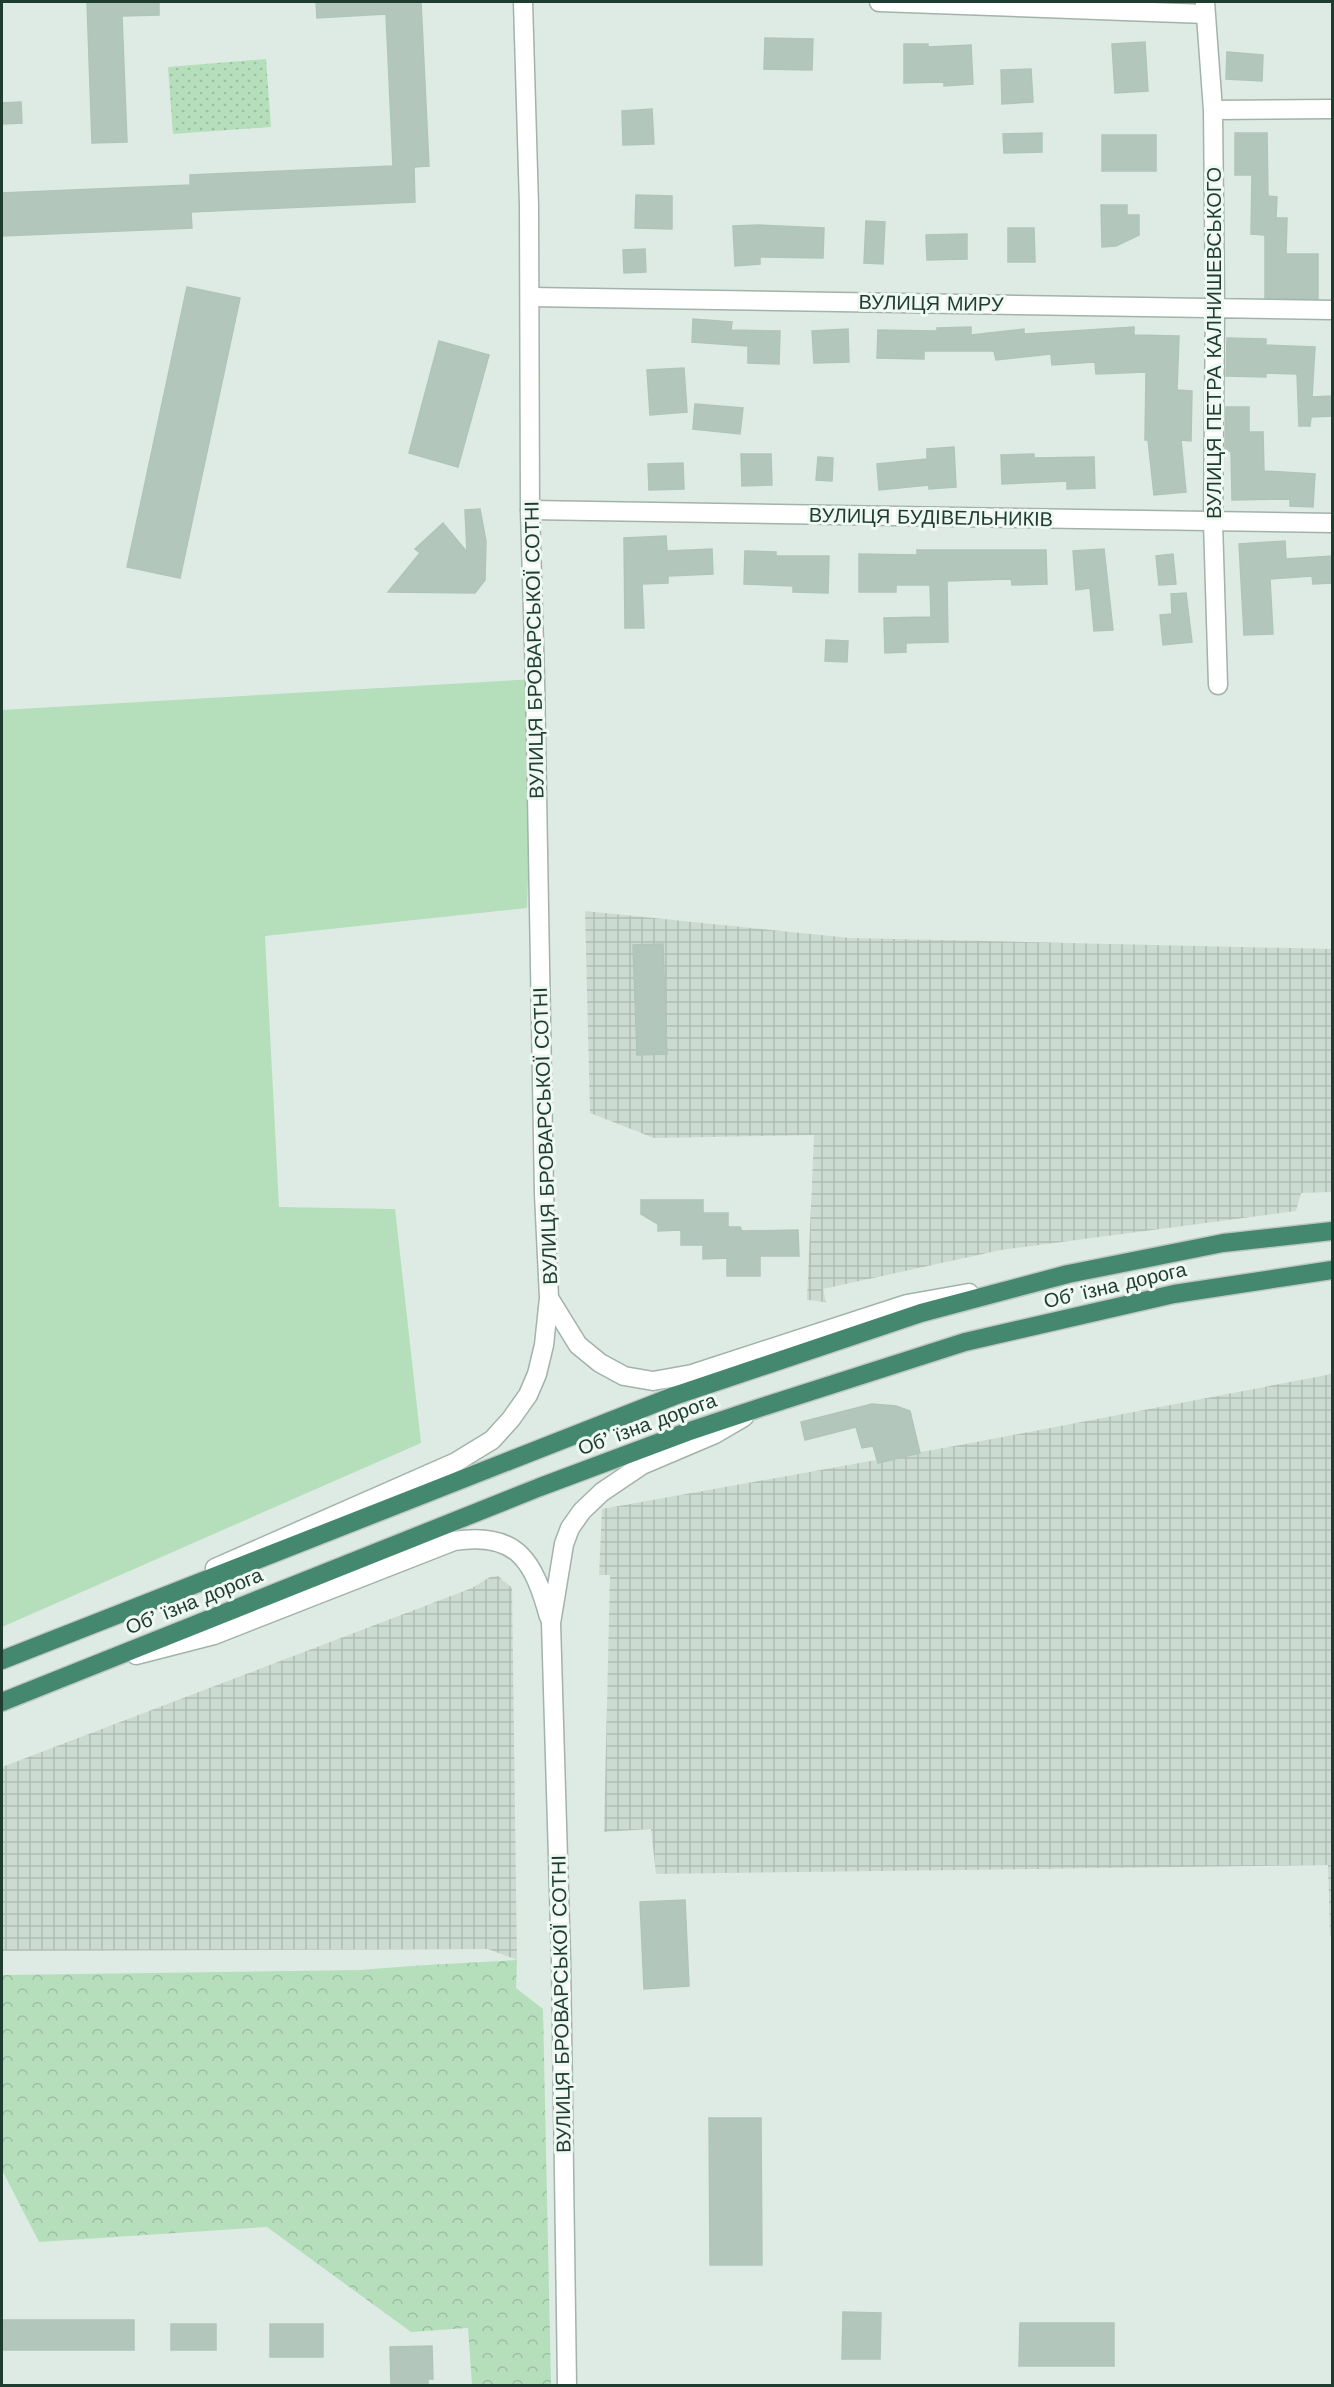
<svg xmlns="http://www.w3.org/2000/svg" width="1334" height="2387" viewBox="0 0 1334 2387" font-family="'Work Sans',sans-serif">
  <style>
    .industrial { fill: url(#industrial-grid) }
    .forest { fill: url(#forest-crowns) }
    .park { fill: url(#park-dots) }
    .garden { fill: #b5dfbb }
    .building { fill: #b3c6bc; stroke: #b0c5ba; stroke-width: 1.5 }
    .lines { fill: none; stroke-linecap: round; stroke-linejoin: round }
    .minor-casing { stroke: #a1b3aa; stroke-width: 21 }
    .tertiary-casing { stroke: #a1b3aa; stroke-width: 21 }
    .trunk-casing { stroke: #c0c8c5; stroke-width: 21 }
    .minor { stroke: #fff; stroke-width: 18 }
    .tertiary { stroke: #fff; stroke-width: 18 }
    .trunk { stroke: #44886f; stroke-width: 18 }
    .labels { text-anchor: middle; stroke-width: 6; stroke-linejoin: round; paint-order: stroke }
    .street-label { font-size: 20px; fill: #1e3c30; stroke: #eff8f2 }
  </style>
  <defs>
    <pattern id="industrial-grid" width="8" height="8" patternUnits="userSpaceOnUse" patternTransform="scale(1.5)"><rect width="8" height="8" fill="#ccdbd2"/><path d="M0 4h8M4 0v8" fill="none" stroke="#afbdb5"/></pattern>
    <pattern id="forest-crowns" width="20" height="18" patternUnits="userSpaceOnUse" patternTransform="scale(1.5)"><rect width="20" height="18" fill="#b5dfbb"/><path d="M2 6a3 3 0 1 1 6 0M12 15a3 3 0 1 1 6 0" fill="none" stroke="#9bc0a1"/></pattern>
    <pattern id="park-dots" width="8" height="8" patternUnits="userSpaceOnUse" patternTransform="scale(1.5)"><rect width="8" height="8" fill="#b5dfbb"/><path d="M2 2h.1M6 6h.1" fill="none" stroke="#9bc0a1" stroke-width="1.8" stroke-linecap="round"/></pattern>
  </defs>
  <rect width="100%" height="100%" fill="#deebe4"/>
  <path class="industrial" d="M 585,911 L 850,938 L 1332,949 L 1332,1192 L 1301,1193 L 1296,1211 L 1001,1250 L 823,1289 L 826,1302 L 807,1300 L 814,1135 L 654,1138 L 590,1113 Z
    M 1332,1374 L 1332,1936 L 1330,1936 L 1328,1865 L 656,1874 L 651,1829 L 604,1832 L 610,1575 L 599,1575 L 602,1509 L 971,1443 Z
    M 498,1576 L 512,1588 L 517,1960 L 488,1949 L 2,1951 L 2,1767 L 472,1588 L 490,1577 Z"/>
  <path class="forest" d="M 517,1960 L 516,1988 L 543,2009 L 551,2385 L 472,2385 L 468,2328 L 411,2332 L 267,2227 L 39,2242 L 2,2170 L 2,1975 L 360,1970 C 412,1965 465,1963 517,1960 Z"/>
  <path class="park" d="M 266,59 L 271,127 L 173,134 L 168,67 Z"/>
  <path class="garden" d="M 535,679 L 527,908 L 265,936 L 279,1207 L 395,1209 L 421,1443 L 2,1627 L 2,710 Z"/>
  <path class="building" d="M 87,2 L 159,2 L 159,15 L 122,16 L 127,142 L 92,143 Z
    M 316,2 L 421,2 L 429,166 L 414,167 L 415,202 L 191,212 L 192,228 L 2,236 L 2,193 L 190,185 L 190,175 L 393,166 L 386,14 L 317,18 Z
    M 765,38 L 813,39 L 812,70 L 764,69 Z
    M 1145,42 L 1148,91 L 1115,93 L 1112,44 Z
    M 904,44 L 928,44 L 928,47 L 971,45 L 973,84 L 944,86 L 944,82 L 904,83 Z
    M 1227,52 L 1263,55 L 1262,81 L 1226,79 Z
    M 1031,69 L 1033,102 L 1002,104 L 1001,70 Z
    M 21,102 L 22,123 L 2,124 L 2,103 Z
    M 652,109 L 654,144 L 623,145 L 622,111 Z
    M 1042,133 L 1042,152 L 1004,153 L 1003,134 Z
    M 1235,133 L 1267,133 L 1268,196 L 1277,197 L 1276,218 L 1287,218 L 1286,254 L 1318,254 L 1318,299 L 1265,298 L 1265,235 L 1251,234 L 1252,175 L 1235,175 Z
    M 1102,135 L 1156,135 L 1156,171 L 1102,171 Z
    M 636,195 L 672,196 L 672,229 L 635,228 Z
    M 1101,205 L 1127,205 L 1127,215 L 1139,215 L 1139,235 L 1116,246 L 1102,247 Z
    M 866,221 L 885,222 L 883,264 L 864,263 Z
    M 758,225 L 824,228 L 823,258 L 760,257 L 760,264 L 735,266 L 733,226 Z
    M 1008,228 L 1034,228 L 1035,262 L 1008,262 Z
    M 967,234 L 967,259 L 927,260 L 926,235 Z
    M 645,249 L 646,272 L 624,273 L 623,250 Z
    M 187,287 L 240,298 L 180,578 L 127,567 Z
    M 693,319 L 732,322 L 731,330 L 780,331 L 779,364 L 748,363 L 748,346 L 692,342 Z
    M 971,327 L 971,335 L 1024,329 L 1024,334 L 1134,327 L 1134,335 L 1179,336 L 1177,390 L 1192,391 L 1191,441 L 1181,440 L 1186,492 L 1154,495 L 1148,440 L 1145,440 L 1146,372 L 1096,374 L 1095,362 L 1052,365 L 1051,354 L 996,360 L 994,351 L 924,351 L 924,359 L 877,358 L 878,330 L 937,331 L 937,328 Z
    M 848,329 L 849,362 L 814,363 L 812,331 Z
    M 1227,338 L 1266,339 L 1266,345 L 1315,347 L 1312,397 L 1332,396 L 1332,416 L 1311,417 L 1310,426 L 1299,426 L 1297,374 L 1266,373 L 1266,377 L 1226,376 Z
    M 439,341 L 489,355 L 458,467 L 409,453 Z
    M 684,368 L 687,412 L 650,415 L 647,370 Z
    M 695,404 L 743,408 L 740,434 L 693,429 Z
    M 1226,407 L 1249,407 L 1249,432 L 1263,432 L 1264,471 L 1315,474 L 1313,507 L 1290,506 L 1290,499 L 1232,500 L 1231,451 L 1225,451 Z
    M 954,447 L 956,487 L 929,489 L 929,485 L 879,490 L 877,464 L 927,459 L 927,449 Z
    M 741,454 L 771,454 L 772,485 L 742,486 Z
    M 1034,454 L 1034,458 L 1094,457 L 1095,488 L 1067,489 L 1067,481 L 1002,484 L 1001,455 Z
    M 818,457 L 833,458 L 832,481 L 816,480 Z
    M 683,463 L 684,489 L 649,490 L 648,464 Z
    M 480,509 L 486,541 L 485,580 L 475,593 L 388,592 L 420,553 L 415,549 L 443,523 L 467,552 L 465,510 Z
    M 666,536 L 667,551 L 712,549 L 713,574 L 668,576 L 668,583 L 642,584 L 644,628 L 625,628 L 624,538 Z
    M 1285,541 L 1286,559 L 1332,556 L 1332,583 L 1313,584 L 1312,576 L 1270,579 L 1273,634 L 1244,635 L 1239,544 Z
    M 1104,549 L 1113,630 L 1094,631 L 1090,588 L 1076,590 L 1073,551 Z
    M 917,550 L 1046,550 L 1047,584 L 1012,585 L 1011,579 L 947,581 L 948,642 L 906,643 L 906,652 L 885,653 L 884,618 L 931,617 L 930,585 L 896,585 L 896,592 L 859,592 L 859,554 L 917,555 Z
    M 745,551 L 776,552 L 776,556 L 829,556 L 828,593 L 793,592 L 793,586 L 744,584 Z
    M 1173,554 L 1176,584 L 1159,585 L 1156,556 Z
    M 1186,593 L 1192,642 L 1163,645 L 1160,615 L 1172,614 L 1171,594 Z
    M 826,640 L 848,641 L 847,662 L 825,661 Z
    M 663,944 L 667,1054 L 637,1055 L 633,945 Z
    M 641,1200 L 703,1200 L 703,1213 L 728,1213 L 728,1227 L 740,1227 L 742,1231 L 798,1230 L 799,1256 L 760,1256 L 760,1276 L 727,1276 L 727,1258 L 703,1259 L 703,1245 L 681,1245 L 681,1230 L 658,1231 L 658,1224 L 641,1214 Z
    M 872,1404 L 896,1406 L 910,1411 L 920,1453 L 878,1463 L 873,1446 L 862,1448 L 856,1427 L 805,1440 L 801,1422 Z
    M 685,1900 L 689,1986 L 644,1989 L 640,1902 Z
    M 709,2118 L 761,2118 L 762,2265 L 710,2265 Z
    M 843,2312 L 881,2313 L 880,2359 L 842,2359 Z
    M 2,2320 L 134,2320 L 134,2350 L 2,2350 Z
    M 1020,2323 L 1114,2323 L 1114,2366 L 1019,2366 Z
    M 171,2324 L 216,2324 L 216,2350 L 171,2350 Z
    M 270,2324 L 323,2324 L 323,2357 L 270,2357 Z
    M 432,2346 L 433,2379 L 428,2379 L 428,2385 L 391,2385 L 390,2347 Z"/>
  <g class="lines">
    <g class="minor-casing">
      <path id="minor" d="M 879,2 L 1206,14
        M 1205,2 L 1213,110 L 1215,307 L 1213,522 L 1218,685
        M 1213,110 L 1332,109
        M 530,297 L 1332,310
        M 530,510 L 1332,523
        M 136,1655 L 214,1635 L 454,1541 C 518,1531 534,1562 549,1617
        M 567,2386 L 561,1959 L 551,1623 L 564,1544 L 570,1528 L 582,1511 L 602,1492 L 642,1465 L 715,1434 L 744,1417"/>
    </g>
    <g class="tertiary-casing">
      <path id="tertiary" d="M 549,1298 L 578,1345 L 600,1363 L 624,1376 L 653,1381 L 692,1374 L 907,1304 L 969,1293
        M 215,1568 L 456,1462 L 492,1440 L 511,1419 L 528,1395 L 537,1374 L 544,1345 L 549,1298 L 544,1194 L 535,679 L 530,510 L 529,206 L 523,2"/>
    </g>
    <g class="trunk-casing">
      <path id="trunk" d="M 2,1660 L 674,1396 L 921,1313 L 1068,1274 L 1223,1243 L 1332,1231
        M 2,1702 L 540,1487 L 687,1432 L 762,1407 L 965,1342 L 1174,1294 L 1332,1270"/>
    </g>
    <use href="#minor" class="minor"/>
    <use href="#tertiary" class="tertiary"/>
    <use href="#trunk" class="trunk"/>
  </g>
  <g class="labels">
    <g class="street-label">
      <text transform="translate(931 303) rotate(1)" y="7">ВУЛИЦЯ МИРУ</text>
      <text transform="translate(1214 343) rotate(-90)" y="7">ВУЛИЦЯ ПЕТРА КАЛНИШЕВСЬКОГО</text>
      <text transform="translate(931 517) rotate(1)" y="7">ВУЛИЦЯ БУДІВЕЛЬНИКІВ</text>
      <text transform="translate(534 650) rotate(-91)" y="7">ВУЛИЦЯ БРОВАРСЬКОЇ СОТНІ</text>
      <text transform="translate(545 1136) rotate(-92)" y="7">ВУЛИЦЯ БРОВАРСЬКОЇ СОТНІ</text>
      <text transform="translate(1115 1285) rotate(-13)" y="7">Обʼїзна дорога</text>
      <text transform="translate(647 1424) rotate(-20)" y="7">Обʼїзна дорога</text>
      <text transform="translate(194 1601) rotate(-22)" y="7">Обʼїзна дорога</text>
      <text transform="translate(561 2004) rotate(-91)" y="7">ВУЛИЦЯ БРОВАРСЬКОЇ СОТНІ</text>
    </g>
  </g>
  <rect width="1334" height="2387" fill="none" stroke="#1e3c30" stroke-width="6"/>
</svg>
